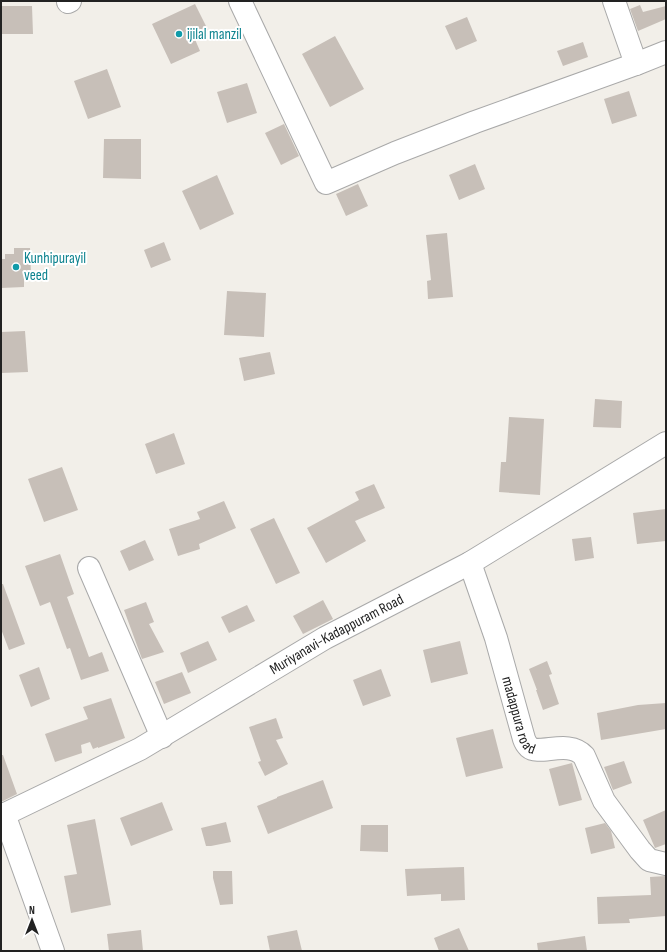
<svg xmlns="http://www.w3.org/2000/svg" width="667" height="952" viewBox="0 0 667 952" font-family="'Sofia Sans Condensed',sans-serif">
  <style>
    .building { fill: #c7bfb8 }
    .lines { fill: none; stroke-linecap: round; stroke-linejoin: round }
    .minor-casing { stroke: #a9a9a9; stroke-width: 24 }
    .minor { stroke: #fff; stroke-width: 22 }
    .culture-dot { fill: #0f9aa8; stroke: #fff; stroke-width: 1.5 }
    .labels { text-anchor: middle; stroke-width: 4; stroke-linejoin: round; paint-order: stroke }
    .culture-label { font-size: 15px; fill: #0d838f; stroke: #fff; text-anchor: start }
    .street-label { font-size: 15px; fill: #222; stroke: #fff }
  </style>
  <rect width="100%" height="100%" fill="#f2efe9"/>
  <path class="building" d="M 195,4 L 208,30 L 194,37 L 200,51 L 171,64 L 152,24 Z
    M 640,5 L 643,12 L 666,6 L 666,19 L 638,31 L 630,9 Z
    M 1,6 L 32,6 L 33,34 L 1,34 Z
    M 467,17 L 477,41 L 456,50 L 445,26 Z
    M 335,36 L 364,89 L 330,107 L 302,54 Z
    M 583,42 L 588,57 L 563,66 L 557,51 Z
    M 107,69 L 121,107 L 88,119 L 74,81 Z
    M 247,83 L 257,113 L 227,123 L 217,92 Z
    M 629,91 L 637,116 L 612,124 L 604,99 Z
    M 284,124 L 299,156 L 281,165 L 265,133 Z
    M 104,139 L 141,139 L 141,179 L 103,178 Z
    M 475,164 L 485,189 L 459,200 L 449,175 Z
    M 217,175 L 234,214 L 200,230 L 182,191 Z
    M 358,184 L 368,206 L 346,216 L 336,194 Z
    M 447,233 L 453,297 L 428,299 L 427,281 L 431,280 L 426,235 Z
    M 164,242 L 171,260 L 151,268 L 144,250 Z
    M 14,248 L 30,248 L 31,275 L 24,275 L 24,287 L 1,288 L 1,259 L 5,259 L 5,254 L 14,254 Z
    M 227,291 L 266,293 L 264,337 L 224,335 Z
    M 25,331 L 28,372 L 1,373 L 1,332 Z
    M 270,352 L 275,374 L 244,381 L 239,358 Z
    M 595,399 L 622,401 L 621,428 L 593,427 Z
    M 509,417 L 544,419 L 540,495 L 499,492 L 501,462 L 506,462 Z
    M 174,433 L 185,464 L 156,474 L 145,444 Z
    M 62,467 L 78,510 L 44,522 L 28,479 Z
    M 374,484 L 385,508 L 355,521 L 366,541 L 326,563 L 307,528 L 359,500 L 355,492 Z
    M 224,501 L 236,528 L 199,544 L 200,549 L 178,556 L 169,529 L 200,519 L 197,512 Z
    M 666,509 L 666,541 L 637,544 L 633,513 Z
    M 274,518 L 300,573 L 276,584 L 250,529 Z
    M 591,537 L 594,558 L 575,561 L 572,539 Z
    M 145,540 L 154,560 L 129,571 L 120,551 Z
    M 60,554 L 74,594 L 67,597 L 89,657 L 102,652 L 109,671 L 81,680 L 70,648 L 67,649 L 50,602 L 40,606 L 25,566 Z
    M 1,584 L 3,584 L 25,644 L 9,650 L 1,629 Z
    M 323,600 L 333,619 L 303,634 L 293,616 Z
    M 146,602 L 154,622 L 149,624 L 164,652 L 142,659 L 124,610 Z
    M 247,605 L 255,621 L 229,633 L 221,617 Z
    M 208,641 L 217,660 L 188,673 L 180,653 Z
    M 460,641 L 468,674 L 431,683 L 423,650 Z
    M 547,661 L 552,674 L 549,675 L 559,704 L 543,710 L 536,690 L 537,690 L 529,669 Z
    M 39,667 L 50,699 L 31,707 L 19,675 Z
    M 381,669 L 391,696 L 363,706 L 353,680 Z
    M 182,672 L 191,693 L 164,704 L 155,682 Z
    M 111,698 L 125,738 L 98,748 L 98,747 L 93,749 L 90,742 L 81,745 L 82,753 L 55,762 L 45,734 L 88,719 L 83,707 Z
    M 666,703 L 666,729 L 601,740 L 597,713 L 638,705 Z
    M 276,718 L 283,738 L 276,740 L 288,764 L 265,776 L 258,762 L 261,761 L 249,727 Z
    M 493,729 L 503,768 L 466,777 L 456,738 Z
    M 1,755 L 3,755 L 17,794 L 1,802 Z
    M 624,761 L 632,783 L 613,790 L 604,767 Z
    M 572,763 L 582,800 L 559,806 L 549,769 Z
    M 323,780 L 333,808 L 268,834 L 257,806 L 277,798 L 277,797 Z
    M 162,802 L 173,830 L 131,846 L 120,818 Z
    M 666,810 L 666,844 L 655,848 L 643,820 Z
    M 95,819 L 111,905 L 71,913 L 64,876 L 77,874 L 67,825 Z
    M 226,822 L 231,842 L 211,846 L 206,846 L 201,828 Z
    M 605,823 L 611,831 L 615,848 L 591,854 L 585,828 Z
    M 361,825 L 388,825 L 388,852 L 360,851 Z
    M 464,867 L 465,900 L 441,901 L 441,894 L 407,896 L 405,869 Z
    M 213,871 L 232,871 L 233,904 L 220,905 L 213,878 Z
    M 666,876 L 666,916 L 629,919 L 630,923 L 598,924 L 597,897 L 651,895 L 650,877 Z
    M 459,928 L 469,951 L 439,951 L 434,938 Z
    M 141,930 L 143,951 L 109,951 L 107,934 Z
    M 297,930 L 302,951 L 270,951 L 267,936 Z
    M 585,936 L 587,951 L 538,951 L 537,943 Z"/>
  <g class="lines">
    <g class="minor-casing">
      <g id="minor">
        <path d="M 240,1 L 326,183 L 395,153 L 475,122 L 636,64"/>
        <path d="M 614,1 L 636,64 L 666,52"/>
        <path d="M 68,2 L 70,1"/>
        <path id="s1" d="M 470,563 L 496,638 L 524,739 C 525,742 527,745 529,747 C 539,756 569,739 584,756 L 604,801 L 640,850 L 649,860 L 666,864"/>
        <path d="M 89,568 L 162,737"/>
        <path d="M 4,814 L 53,951"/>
        <path id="s2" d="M 1,816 L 140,749 L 325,638 L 470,563 L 666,443"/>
      </g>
    </g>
    <use href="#minor" class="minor"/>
  </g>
  <g class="culture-dot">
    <circle cx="179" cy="34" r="4"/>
    <circle cx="16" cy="267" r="4"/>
  </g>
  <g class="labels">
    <g class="culture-label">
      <text x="187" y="39">ijilal manzil</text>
      <text x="24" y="263">Kunhipurayil<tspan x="24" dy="17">veed</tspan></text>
    </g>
    <g class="street-label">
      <text dy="5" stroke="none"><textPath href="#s2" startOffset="382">Muriyanavi-Kadappuram Road</textPath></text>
      <text dy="5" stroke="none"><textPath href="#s1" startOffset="160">madappura road</textPath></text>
    </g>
  </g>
  <rect width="667" height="952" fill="none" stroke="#222222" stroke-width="4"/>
  <g transform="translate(32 920)" stroke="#ffffff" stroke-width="3" paint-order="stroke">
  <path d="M0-3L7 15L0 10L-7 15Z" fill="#222222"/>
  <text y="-6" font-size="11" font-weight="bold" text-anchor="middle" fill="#222222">N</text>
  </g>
</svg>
